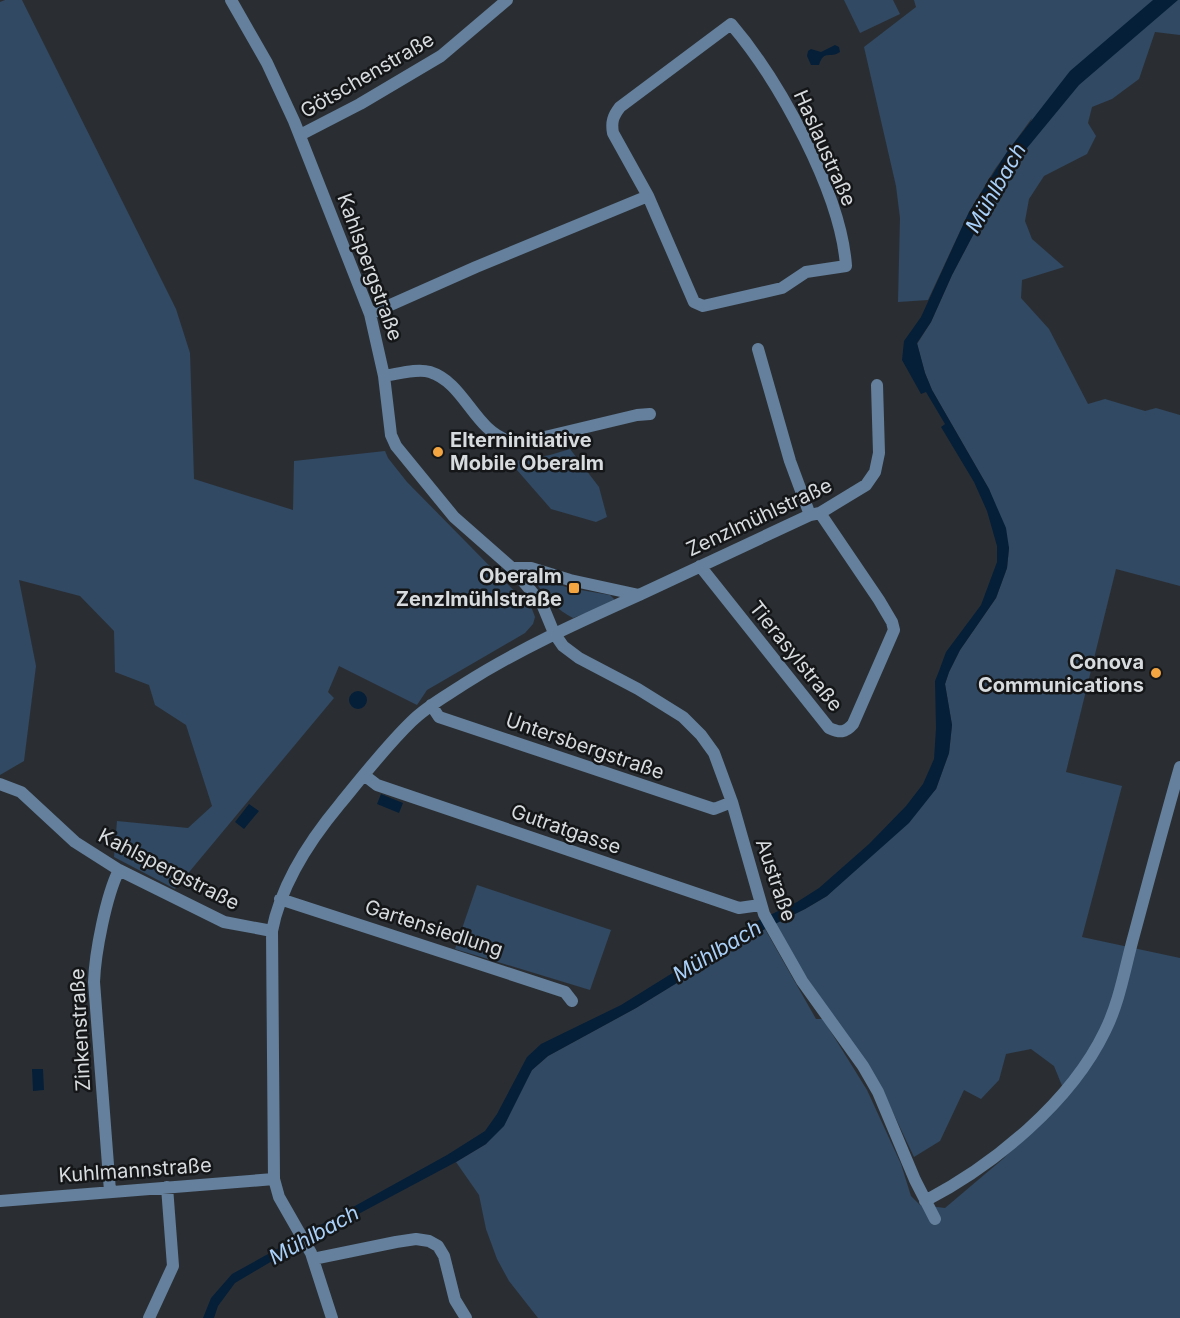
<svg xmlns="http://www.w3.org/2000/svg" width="1180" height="1318" viewBox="0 0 1180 1318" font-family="Inter,sans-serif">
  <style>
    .green { fill: #314962 }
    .water { fill: #051f38 }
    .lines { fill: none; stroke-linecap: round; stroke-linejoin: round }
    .minor { stroke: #65809c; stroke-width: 12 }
    .poi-dot { fill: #f2a541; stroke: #141618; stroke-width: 2 }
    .labels { text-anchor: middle; stroke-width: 5; stroke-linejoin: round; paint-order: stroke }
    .street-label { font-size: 20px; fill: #d8dbde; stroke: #141618 }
    .poi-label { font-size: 20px; font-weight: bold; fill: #d8dbde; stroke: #141618; text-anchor: end }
    .water-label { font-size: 21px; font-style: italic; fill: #a9d0f9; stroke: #141618 }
  </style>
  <rect width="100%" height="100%" fill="#2a2e33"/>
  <path class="green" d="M 5,0 L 22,0 L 176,309 L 190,353 L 194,479 L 293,510 L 294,461 L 385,451 L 388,458 L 407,482 L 532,609 L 535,617 L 533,624 L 525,633 L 427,690 L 417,705 L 339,666 L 328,692 L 334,698 L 175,889 L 114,857 L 117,821 L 188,828 L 212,806 L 186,725 L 155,705 L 149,685 L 115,672 L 114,631 L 80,596 L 19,580 L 36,666 L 24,761 L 0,775 L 0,2 Z
    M 844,0 L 893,0 L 900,14 L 860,33 Z
    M 914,0 L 1180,0 L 1180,35 L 1155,32 L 1139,79 L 1112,99 L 1092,107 L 1088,123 L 1096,136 L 1087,154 L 1044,176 L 1029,199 L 1025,221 L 1032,239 L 1064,267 L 1022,280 L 1021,298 L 1049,329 L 1088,404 L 1105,399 L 1145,411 L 1156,408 L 1180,415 L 1180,586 L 1116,569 L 1066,772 L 1122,786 L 1082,937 L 1180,958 L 1180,1318 L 538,1318 L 509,1281 L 497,1259 L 486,1229 L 479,1195 L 456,1162 L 486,1144 L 532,1070 L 548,1056 L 636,1008 L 765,929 L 816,1019 L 823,1019 L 867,1090 L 901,1164 L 911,1196 L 920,1205 L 945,1208 L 1004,1158 L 1065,1093 L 1054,1066 L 1031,1049 L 1006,1054 L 999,1080 L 981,1099 L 964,1090 L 940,1141 L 914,1157 L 878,1081 L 803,972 L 774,924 L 805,909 L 827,896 L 936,789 L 949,753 L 952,725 L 945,684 L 949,672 L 960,650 L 996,598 L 1007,568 L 1009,548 L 989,489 L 932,390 L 925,373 L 917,344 L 931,322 L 952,275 L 982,218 L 999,186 L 1018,159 L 1032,118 L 995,169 L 969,212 L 928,300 L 898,302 L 900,218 L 896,186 L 864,47 L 916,7 Z
    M 570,449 L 599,487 L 607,517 L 596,522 L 551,509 L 510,462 L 550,455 Z
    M 539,578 L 569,588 L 610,595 L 614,599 L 613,603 L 573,618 C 559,611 543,596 536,582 Z
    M 477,885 L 611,930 L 590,990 L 455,949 Z"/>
  <path class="water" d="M 1153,0 L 1178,0 L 1079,85 L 1018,159 L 999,186 L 982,218 L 952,275 L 931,322 L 917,343 L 925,373 L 932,390 L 989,489 L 1006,528 L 1009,548 L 1007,568 L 996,598 L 960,650 L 949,672 L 945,684 L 952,725 L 949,753 L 936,789 L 909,823 L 827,896 L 805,909 L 765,929 L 636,1008 L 548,1056 L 532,1070 L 504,1126 L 486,1144 L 456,1162 L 289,1251 L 235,1283 L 218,1306 L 214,1318 L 203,1318 L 211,1298 L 232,1274 L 447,1155 L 485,1131 L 497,1114 L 527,1057 L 541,1044 L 621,1005 L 753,923 L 797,902 L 819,888 L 869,844 L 906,806 L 923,784 L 934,759 L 936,728 L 935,681 L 939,671 L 946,652 L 981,605 L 997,562 L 997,546 L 987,511 L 974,482 L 941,427 L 945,424 L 926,392 L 921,394 L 902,360 L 904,341 L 921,317 L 969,212 L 1007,152 L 1070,71 Z
    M 835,45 L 839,47 L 840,52 C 830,59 824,49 819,65 L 811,65 L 807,56 L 808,51 L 811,49 L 821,52 Z
    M349 700a9 9 0 1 1 18 0a9 9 0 1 1-18 0Z
    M 381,794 L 403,803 L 399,813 L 377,804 Z
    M 249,804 L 259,811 L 244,829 L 235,822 Z
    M 32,1069 L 43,1069 L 44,1090 L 33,1091 Z"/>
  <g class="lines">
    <path class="minor" d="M 231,0 L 267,63 L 294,121 L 370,314 L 384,376 L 391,435 L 396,446 L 454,517 L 512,568 L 542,604 L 554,633 L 563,646 L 579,658 L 638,689 L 683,717 L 701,735 L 714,753 L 732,802 L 764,914 L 802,981 L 863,1066 L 878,1092 L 915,1180 L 935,1219
      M 731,24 C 779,80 841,193 846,266 L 806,272 L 782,288 L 703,306 L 694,302 L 648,196 L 613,133 C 611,122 613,116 620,107 Z
      M 300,135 L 360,104 L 441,56 L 507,0
      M 370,314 L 476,267 L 648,196
      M 758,349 L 790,461 L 810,515
      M 384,376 C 398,374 417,368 430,372 C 465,383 474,431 510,441 C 515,442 523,441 528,441 L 637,415 L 650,414
      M 700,566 L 829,728 C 840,733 845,733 853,724 L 894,630 L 892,622 L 879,600 L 820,513
      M 512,568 L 531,568 L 570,580 L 639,595 L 810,515 L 820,513 L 866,485 L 875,472 L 879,453 L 877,385
      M 431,705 L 439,717 L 714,809 L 732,802
      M 364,775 L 377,785 L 739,908 L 760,905
      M 0,784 L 21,792 L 75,842 L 119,870 L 224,922 L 272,931
      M 280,899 L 565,992 L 572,1001
      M 110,1191 L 94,982 C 95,953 106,896 119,870
      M 0,1201 L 274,1179
      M 925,1201 C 994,1165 1071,1102 1105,1031 C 1120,1001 1125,967 1134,935 C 1149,879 1164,823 1180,767
      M 313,1259 L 396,1242 L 416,1239 L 429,1241 L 438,1246 L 444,1256 L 455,1300 L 466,1318
      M 149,1318 L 173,1266 L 167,1187
      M 332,1318 L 311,1253 L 279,1197 L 274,1179 L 272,931 C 281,884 310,840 340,804 C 363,776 386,746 412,721 C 427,706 446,696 464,684 C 519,649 579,622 639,595"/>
  </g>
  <g class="poi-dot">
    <circle cx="438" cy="452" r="6"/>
    <rect x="568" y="582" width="12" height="12" rx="3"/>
    <circle cx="1156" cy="673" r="6"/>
  </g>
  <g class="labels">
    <g class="street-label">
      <text transform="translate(367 75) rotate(-30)" y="7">Götschenstraße</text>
      <text transform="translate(825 148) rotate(66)" y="7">Haslaustraße</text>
      <text transform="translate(370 267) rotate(70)" y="7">Kahlspergstraße</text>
      <text transform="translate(759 517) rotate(-25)" y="7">Zenzlmühlstraße</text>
      <text transform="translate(796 656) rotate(51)" y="7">Tierasylstraße</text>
      <text transform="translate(585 746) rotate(19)" y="7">Untersbergstraße</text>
      <text transform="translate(566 829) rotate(19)" y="7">Gutratgasse</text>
      <text transform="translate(169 869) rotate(27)" y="7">Kahlspergstraße</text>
      <text transform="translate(776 880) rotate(71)" y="7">Austraße</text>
      <text transform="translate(434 928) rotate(18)" y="7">Gartensiedlung</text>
      <text transform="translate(80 1030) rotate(-93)" y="7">Zinkenstraße</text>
      <text transform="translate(135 1170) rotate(-4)" y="7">Kuhlmannstraße</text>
    </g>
    <g class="poi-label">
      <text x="450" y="447" text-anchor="start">Elterninitiative<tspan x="450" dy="23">Mobile Oberalm</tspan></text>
      <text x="562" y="583">Oberalm<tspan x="562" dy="23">Zenzlmühlstraße</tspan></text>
      <text x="1144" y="669">Conova<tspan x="1144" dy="23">Communications</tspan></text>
    </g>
    <g class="water-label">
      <text transform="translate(996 188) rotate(-60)" y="7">Mühlbach</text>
      <text transform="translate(717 951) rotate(-31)" y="7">Mühlbach</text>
      <text transform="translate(314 1235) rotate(-29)" y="7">Mühlbach</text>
    </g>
  </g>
</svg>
